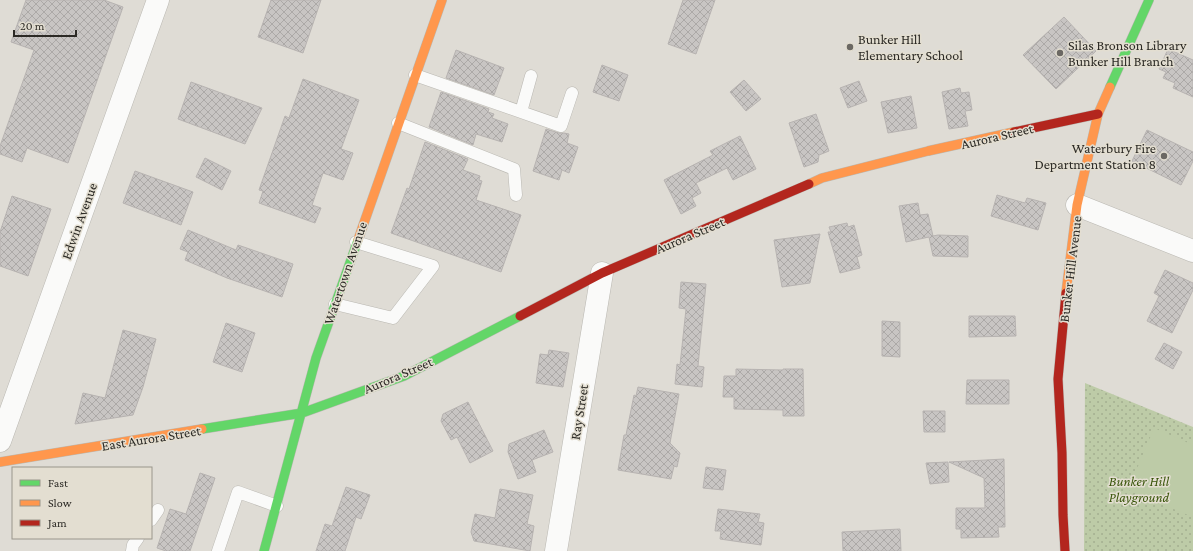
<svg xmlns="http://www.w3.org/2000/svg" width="1193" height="551" viewBox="0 0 1193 551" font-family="'Crimson Pro',serif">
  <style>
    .grass { fill: url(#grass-dots) }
    .pitch { fill: #bdcba7 }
    .building { fill: url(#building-cross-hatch); stroke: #b7b3b1 }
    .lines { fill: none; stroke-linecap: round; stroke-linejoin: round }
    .lane-casing { stroke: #bab8b2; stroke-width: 13 }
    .street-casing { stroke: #bab8b2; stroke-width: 23 }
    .fast-casing { stroke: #bab8b2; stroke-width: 10 }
    .slow-casing { stroke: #bab8b2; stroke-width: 10 }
    .jam-casing { stroke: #bab8b2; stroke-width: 10 }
    .lane { stroke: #fafaf9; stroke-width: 12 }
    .street { stroke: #fafaf9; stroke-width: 22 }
    .fast { stroke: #63d668; stroke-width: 9 }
    .slow { stroke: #ff974d; stroke-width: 9 }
    .jam { stroke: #b3261e; stroke-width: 9 }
    .poi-dot { fill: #6b6863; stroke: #e3ded1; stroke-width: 1.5 }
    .labels { text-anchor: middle; stroke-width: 3; stroke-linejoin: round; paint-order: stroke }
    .poi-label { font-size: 14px; fill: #2c2a25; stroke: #e3ded1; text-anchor: start }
    .street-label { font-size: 14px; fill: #2c2a25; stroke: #e3ded1 }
    .park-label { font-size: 14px; font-style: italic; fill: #3a560b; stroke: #e3ded1 }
  </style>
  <defs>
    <pattern id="grass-dots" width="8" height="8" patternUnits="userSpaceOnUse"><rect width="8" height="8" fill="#bdcba7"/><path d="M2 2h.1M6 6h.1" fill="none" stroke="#a3ae90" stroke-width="1.8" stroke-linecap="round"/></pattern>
    <pattern id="building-cross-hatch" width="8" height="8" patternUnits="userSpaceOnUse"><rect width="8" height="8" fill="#c8c5c3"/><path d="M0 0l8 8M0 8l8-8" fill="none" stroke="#aca9a7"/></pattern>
  </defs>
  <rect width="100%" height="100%" fill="#dfdcd5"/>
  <path class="grass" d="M 1085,383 L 1193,427 L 1193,551 L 1084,551 Z"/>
  <path class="pitch" d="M 1154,428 L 1193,445 L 1193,517 L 1128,490 Z"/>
  <path class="building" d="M 26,0 L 104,0 L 123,7 L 68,163 L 27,148 L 22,162 L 0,154 L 0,146 L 34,50 L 11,42 Z
    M 271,0 L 321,0 L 303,53 L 258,37 Z
    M 683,0 L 715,0 L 696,54 L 668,44 Z
    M 1064,17 L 1096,51 L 1056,89 L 1023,55 Z
    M 1168,49 L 1193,60 L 1193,97 L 1173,88 L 1175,83 L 1163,78 L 1166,72 L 1159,69 Z
    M 456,50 L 504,68 L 494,95 L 446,78 Z
    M 602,65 L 628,75 L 619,101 L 593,92 Z
    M 303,79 L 359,100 L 341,149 L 353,153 L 343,180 L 323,173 L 312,205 L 321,208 L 315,223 L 259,203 L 263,191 L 259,190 L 285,116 L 289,118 Z
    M 744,80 L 761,99 L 746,111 L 730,92 Z
    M 859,81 L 867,101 L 848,108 L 840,88 Z
    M 191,82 L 262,108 L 245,144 L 178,119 Z
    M 960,88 L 961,93 L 969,92 L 972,110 L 965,111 L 968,126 L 949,129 L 942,92 Z
    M 441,92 L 489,109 L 488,112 L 494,114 L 492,118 L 508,124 L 502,142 L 476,134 L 473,145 L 429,127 Z
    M 911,96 L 917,128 L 888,133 L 881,102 Z
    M 816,114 L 829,151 L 819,155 L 818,162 L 804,167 L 789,123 Z
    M 546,129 L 559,133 L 564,133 L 569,134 L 567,143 L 578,147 L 569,173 L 562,170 L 559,180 L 533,171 Z
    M 1147,130 L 1193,152 L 1193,161 L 1181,185 L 1132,161 Z
    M 740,136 L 756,169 L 733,180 L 727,168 L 696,183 L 701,193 L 692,198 L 696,206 L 681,214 L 664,180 L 713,155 L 710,151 Z
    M 425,142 L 468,159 L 463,170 L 480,176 L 479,180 L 482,181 L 476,200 L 521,215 L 501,272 L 391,233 L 407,188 L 409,189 Z
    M 205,158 L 231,171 L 222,190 L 196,177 Z
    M 135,171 L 193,192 L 181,225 L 123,203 Z
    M 997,195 L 1025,203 L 1027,198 L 1046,203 L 1038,230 L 991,216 Z
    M 12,196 L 51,209 L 28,276 L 0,266 L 0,232 Z
    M 918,203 L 920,215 L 928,214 L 933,236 L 938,235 L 968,236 L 968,257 L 933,256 L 929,237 L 906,242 L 899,206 Z
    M 847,223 L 848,227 L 854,225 L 862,255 L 857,257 L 860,268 L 840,273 L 828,232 L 831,232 L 829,227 Z
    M 188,230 L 236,250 L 238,245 L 293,264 L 282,297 L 227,278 L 185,260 L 188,252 L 180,249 Z
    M 820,234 L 810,283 L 782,287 L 774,240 Z
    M 1165,270 L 1193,283 L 1193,290 L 1172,333 L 1147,321 L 1159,296 L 1154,293 Z
    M 681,282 L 706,284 L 698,366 L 704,367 L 702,387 L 675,384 L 677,364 L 680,365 L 686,309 L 679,308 Z
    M 969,316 L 1015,316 L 1016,336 L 969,337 Z
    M 882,321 L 900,322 L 900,357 L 882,356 Z
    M 226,323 L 255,333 L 242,372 L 213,362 Z
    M 123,330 L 156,339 L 143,387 L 133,415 L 75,424 L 83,393 L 105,398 Z
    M 1164,343 L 1182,352 L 1173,369 L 1155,359 Z
    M 549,350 L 569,353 L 563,387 L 536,383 L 540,354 L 548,355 Z
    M 736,369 L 783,370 L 783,369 L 803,369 L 804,416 L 783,416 L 783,410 L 734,409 L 734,397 L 723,397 L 724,376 L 736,376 Z
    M 967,380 L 1009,380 L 1009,404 L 966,404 Z
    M 638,387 L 679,394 L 670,443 L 680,453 L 677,467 L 674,466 L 671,479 L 618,470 L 624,435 L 626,435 L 634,395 L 636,396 Z
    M 468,402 L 493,451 L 470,463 L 457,437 L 451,440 L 441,421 L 443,414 Z
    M 923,411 L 945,411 L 945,432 L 924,432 Z
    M 544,430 L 553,452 L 532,460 L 536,472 L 518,479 L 508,452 L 509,444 Z
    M 1004,459 L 1005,527 L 998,527 L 999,537 L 961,538 L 961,529 L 956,529 L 956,508 L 985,508 L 984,478 L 949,462 Z
    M 948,462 L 949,482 L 930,484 L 926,463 Z
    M 706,467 L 726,470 L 723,490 L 703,488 Z
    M 200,473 L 215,478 L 190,551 L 166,551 L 157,548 L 170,509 L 186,514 Z
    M 346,487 L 370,495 L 361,519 L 356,517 L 345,551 L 316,551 L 325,524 L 332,526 Z
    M 500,489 L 533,495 L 527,524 L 534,526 L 530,551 L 474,541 L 471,532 L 475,514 L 495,518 Z
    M 718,509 L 760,514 L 758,522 L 764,523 L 761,545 L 720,539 L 721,531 L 715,531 Z
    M 900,529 L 901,551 L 843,551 L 842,532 Z"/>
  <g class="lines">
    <g class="lane-casing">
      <path id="lane" d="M 415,75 L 561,126 L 572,93
        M 521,112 L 531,76
        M 398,123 L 514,169 L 516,195
        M 335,304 L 393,318 L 433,266 L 356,242
        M 151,520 L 158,510
        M 132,551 L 133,545 L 138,538
        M 218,551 L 238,492 L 277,506"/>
    </g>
    <g class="street-casing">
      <path id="street" d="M 1077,205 L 1193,251
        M 0,441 L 158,0
        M 556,551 L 602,273"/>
    </g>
    <g class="fast-casing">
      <path id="fast" d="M 1110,87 L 1149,0
        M 202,429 L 302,413 L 404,376 L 520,316
        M 264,551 L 316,358 L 358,240"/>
    </g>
    <g class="slow-casing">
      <path id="slow" d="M 809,184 L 822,178 L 928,151 L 1014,132
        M 358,240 L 442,0
        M 1066,293 L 1077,205 L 1098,114 L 1110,87
        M 0,462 L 202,429"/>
    </g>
    <g class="jam-casing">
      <path id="jam" d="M 1014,132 L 1098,114
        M 520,316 L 602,273 L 809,184
        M 1065,551 L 1063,515 L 1062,453 L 1058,379 L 1066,293"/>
    </g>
    <use href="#lane" class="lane"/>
    <use href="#street" class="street"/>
    <use href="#fast" class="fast"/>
    <use href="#slow" class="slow"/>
    <use href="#jam" class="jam"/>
  </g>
  <g class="poi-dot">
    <circle cx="850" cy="47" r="4"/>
    <circle cx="1060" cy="53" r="4"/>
    <circle cx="1164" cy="156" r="4"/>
  </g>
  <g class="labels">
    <g class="poi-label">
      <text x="858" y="44">Bunker Hill<tspan x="858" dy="16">Elementary School</tspan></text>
      <text x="1068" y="50">Silas Bronson Library<tspan x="1068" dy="16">Bunker Hill Branch</tspan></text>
      <text x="1156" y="153" text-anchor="end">Waterbury Fire<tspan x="1156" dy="16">Department Station 8</tspan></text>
    </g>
    <g class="street-label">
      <text transform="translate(997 136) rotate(-13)" y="5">Aurora Street</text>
      <text transform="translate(79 221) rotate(-70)" y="5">Edwin Avenue</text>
      <text transform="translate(690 235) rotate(-23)" y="5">Aurora Street</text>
      <text transform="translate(1070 269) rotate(-83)" y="5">Bunker Hill Avenue</text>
      <text transform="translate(345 273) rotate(-71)" y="5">Watertown Avenue</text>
      <text transform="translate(398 375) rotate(-23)" y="5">Aurora Street</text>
      <text transform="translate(579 412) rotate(-81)" y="5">Ray Street</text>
      <text transform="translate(151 438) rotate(-9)" y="5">East Aurora Street</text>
    </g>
    <g class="park-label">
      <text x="1139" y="486">Bunker Hill<tspan x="1139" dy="16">Playground</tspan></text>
    </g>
  </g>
  <rect x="12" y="467" width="140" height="72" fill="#e3ded1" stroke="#9a968c"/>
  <rect x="20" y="480" width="20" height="6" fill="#63d668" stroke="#9a968c"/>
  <text x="48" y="487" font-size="12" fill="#2c2a25">Fast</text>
  <rect x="20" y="500" width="20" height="6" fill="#ff974d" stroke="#9a968c"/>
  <text x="48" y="507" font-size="12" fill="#2c2a25">Slow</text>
  <rect x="20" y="520" width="20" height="6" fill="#b3261e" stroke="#9a968c"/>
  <text x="48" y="527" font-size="12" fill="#2c2a25">Jam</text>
  <path d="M14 30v6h62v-6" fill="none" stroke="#2c2a25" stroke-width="2"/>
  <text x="20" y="30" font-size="12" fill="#2c2a25" stroke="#e3ded1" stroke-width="3" paint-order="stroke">20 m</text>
</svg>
